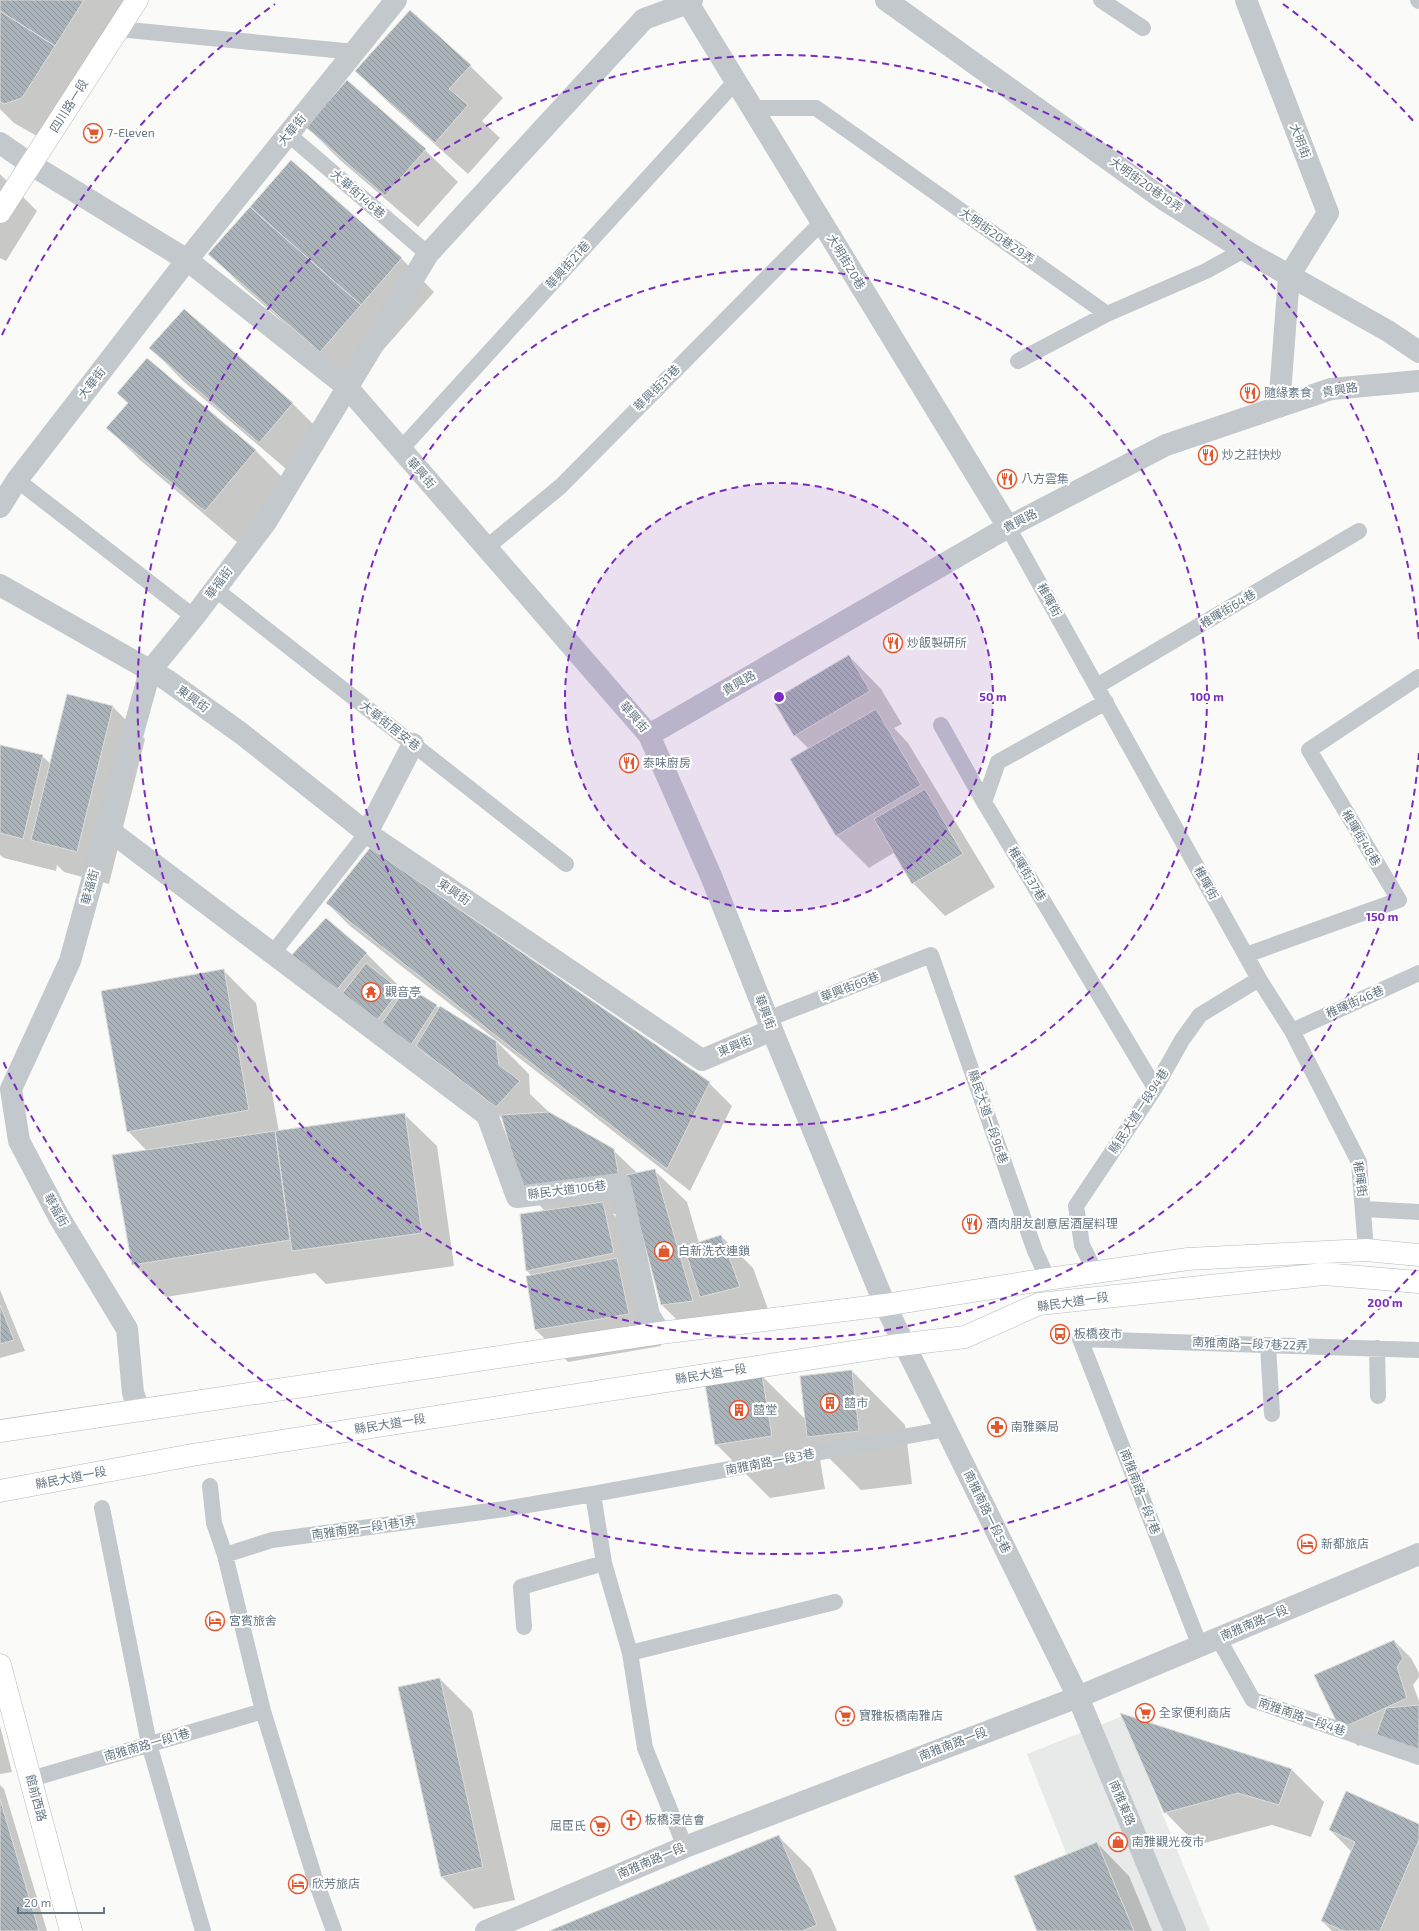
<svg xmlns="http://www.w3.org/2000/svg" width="1419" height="1931" viewBox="0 0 1419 1931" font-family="'Exo 2','Noto Sans TC',sans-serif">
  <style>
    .built { fill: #e8e9e9 }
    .shadow { fill: #0003 }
    .building { fill: url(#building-back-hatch); stroke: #dcdcda }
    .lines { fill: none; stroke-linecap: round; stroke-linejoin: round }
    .secondary-casing { stroke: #b3babf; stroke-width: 23 }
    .primary-casing { stroke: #b5babe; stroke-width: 23 }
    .service { stroke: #c3c8cc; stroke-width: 16 }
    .minor { stroke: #c3c8cc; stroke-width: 22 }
    .tertiary { stroke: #c3c8cc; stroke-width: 22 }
    .secondary { stroke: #fff; stroke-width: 22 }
    .primary { stroke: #fff; stroke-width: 22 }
    .ring { fill: none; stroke: #7b2cbf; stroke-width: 2; stroke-dasharray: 7 5 }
    .labels { text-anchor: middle; stroke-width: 4; stroke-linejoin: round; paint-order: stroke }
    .street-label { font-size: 12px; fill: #657683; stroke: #fff }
    .poi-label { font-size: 12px; fill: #657683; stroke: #fff; text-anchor: start }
    .centre { fill: #7b2cbf; stroke: #fff; stroke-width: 2 }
    .ring-label { font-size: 12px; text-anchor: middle; font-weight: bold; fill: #7b2cbf; stroke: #fff; stroke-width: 4; stroke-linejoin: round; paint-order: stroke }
  </style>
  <defs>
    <pattern id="building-back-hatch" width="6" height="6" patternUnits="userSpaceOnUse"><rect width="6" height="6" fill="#aab3b9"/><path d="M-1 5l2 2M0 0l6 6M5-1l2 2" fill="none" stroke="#8e969c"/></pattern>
  </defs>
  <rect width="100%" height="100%" fill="#fafaf8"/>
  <path class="built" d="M 1123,1716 L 1210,1931 L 1097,1931 L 1027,1754 Z"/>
  <path class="shadow" d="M 0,0 L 136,0 L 37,136 L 14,123 L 0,109 Z
    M 470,66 L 503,98 L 482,121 L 500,138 L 468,174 L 389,103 L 356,71 Z
    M 307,127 L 425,150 L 458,182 L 418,227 L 340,160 Z
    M 291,162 L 402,259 L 434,292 L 353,384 L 242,286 L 210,254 Z
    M 0,174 L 37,211 L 6,261 L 0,258 Z
    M 184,310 L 293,404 L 325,436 L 292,474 L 183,381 L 151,348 Z
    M 147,359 L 256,451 L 288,483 L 238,543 L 140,460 L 108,428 L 129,403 Z
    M 849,656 L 881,689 L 902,724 L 894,728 L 908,743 L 995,887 L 945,916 L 913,883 L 895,852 L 869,868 L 836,835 L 809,749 L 795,735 Z
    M 113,707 L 145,739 L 109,884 L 64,872 L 57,865 L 56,871 L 4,858 L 0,855 L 0,746 L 42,756 L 51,764 Z
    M 327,903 L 709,1083 L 732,1106 L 690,1191 L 350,926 Z
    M 366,953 L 399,986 L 397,988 L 403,994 L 436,1006 L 496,1041 L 529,1074 L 530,1094 L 551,1114 L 613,1150 L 637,1173 L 654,1170 L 687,1202 L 699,1243 L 721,1236 L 753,1268 L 772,1320 L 694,1337 L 662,1305 L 637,1211 L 613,1214 L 635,1235 L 661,1346 L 568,1362 L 536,1330 L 532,1276 L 527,1271 L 545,1211 L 523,1188 L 503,1119 L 450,1079 L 425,1054 L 423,1056 L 323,990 Z
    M 223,970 L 256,1003 L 279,1132 L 404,1114 L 437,1146 L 454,1266 L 326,1284 L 315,1273 L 166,1297 L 133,1264 L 147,1151 L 128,1131 Z
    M 0,1290 L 25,1351 L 0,1358 Z
    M 852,1371 L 905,1425 L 912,1484 L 861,1490 L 818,1447 L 825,1489 L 770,1498 L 716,1444 L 762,1376 L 806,1420 Z
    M 1394,1641 L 1411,1658 L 1419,1673 L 1419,1677 L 1413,1685 L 1419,1701 L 1419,1764 L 1376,1738 L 1358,1746 L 1341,1729 Z
    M 440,1679 L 472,1711 L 515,1900 L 474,1909 L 441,1876 Z
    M 0,1726 L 12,1772 L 0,1774 Z
    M 1291,1769 L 1324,1802 L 1311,1837 L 1272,1825 L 1197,1845 L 1165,1812 Z
    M 0,1785 L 4,1789 L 47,1931 L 0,1931 Z
    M 1419,1825 L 1419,1931 L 1332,1931 L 1322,1921 L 1352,1852 L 1330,1830 Z
    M 779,1837 L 811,1869 L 837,1931 L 552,1931 Z
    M 1097,1843 L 1129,1876 L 1152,1931 L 1038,1931 Z"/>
  <path class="building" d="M 0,0 L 84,0 L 55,46 L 0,11 Z
    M 410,10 L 471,65 L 449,89 L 468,105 L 435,143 L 355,71 Z
    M 0,11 L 55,46 L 22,98 L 4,104 L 0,102 Z
    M 347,80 L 426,149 L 385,196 L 306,127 Z
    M 291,160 L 402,258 L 361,305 L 250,207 Z
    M 250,207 L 361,305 L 320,352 L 208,254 Z
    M 184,309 L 293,403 L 259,443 L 149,348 Z
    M 147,358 L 256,450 L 205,511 L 106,428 L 128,403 L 117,393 Z
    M 849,655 L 870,691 L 794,736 L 773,700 Z
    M 67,694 L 113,706 L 77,852 L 31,840 Z
    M 876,709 L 921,785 L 836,836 L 790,759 Z
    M 0,745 L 43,755 L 23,839 L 0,833 Z
    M 925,789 L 963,854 L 912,884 L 874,819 Z
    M 370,848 L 710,1082 L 667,1169 L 326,903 Z
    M 326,918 L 367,953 L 335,992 L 289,958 Z
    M 366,963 L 400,990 L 375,1023 L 341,995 Z
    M 224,969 L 249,1110 L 127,1132 L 101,991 Z
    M 407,986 L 437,1005 L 411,1045 L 382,1023 Z
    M 440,1006 L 496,1041 L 499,1065 L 520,1081 L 496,1107 L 416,1046 Z
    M 549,1112 L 614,1149 L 619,1177 L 522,1189 L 501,1115 Z
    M 405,1113 L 422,1233 L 292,1251 L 275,1131 Z
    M 275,1131 L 290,1240 L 132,1265 L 112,1155 Z
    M 655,1169 L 693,1301 L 661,1305 L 626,1175 Z
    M 603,1202 L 614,1253 L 526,1271 L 520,1214 Z
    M 721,1235 L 740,1287 L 700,1297 L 684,1247 Z
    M 617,1258 L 629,1314 L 535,1330 L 526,1276 Z
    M 0,1305 L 14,1340 L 0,1344 Z
    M 852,1370 L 859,1431 L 807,1437 L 800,1376 Z
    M 762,1375 L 772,1436 L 715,1445 L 705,1384 Z
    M 1394,1640 L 1403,1658 L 1397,1667 L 1407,1698 L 1340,1729 L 1314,1675 Z
    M 440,1678 L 483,1867 L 441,1877 L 398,1687 Z
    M 1419,1705 L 1419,1757 L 1374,1741 L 1386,1708 Z
    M 1120,1713 L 1292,1769 L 1279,1805 L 1238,1793 L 1164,1813 Z
    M 1346,1791 L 1419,1824 L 1419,1840 L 1380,1931 L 1344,1931 L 1321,1921 L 1355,1842 L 1329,1830 Z
    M 0,1799 L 39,1931 L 0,1931 Z
    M 779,1835 L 817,1925 L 802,1931 L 549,1931 Z
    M 1097,1842 L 1134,1931 L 1037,1931 L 1014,1876 Z"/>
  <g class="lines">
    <g class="secondary-casing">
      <path id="secondary" d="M 0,1431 L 660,1333 L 885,1305 L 1048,1279 L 1188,1259 L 1366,1250 L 1419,1255
        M 0,1491 L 192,1455 L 891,1346 L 965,1337 L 1039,1304 L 1324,1274 L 1419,1282
        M 0,1665 L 71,1931"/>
    </g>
    <g class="primary-casing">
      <path id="primary" d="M 0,212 L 137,0"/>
    </g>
    <path class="service" d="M 1101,0 L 1143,28
      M 1418,0 L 1419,1
      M 118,29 L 355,52
      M 753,108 L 816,108 L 1107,314 L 1206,271 L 1244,250
      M 288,134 L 428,254
      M 1018,361 L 1107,314
      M 401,449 L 736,81
      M 17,480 L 194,617
      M 1008,527 L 1259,979 L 1292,1031 L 1359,1162 L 1366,1250
      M 486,548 L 561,486 L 822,222
      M 215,589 L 566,864
      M 1097,686 L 1359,531
      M 1106,702 L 998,762 L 984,802 L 1155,1088
      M 941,725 L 984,802
      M 273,953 L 367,833
      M 1246,955 L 1399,900 L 1309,750 L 1419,677
      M 768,1019 L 931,955 L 1035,1251 L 1048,1279
      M 1292,1031 L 1419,973
      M 1364,1209 L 1419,1212
      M 1095,1272 L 1082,1245 L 1076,1206 L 1155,1088 L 1182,1040 L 1200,1015 L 1259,979
      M 1268,1345 L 1272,1414
      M 1377,1348 L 1378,1396
      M 210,1486 L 214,1523 L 225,1555 L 263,1711 L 315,1879 L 334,1931
      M 593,1494 L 604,1563 L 630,1653 L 645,1748 L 685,1847
      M 102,1508 L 149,1744 L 203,1931
      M 225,1555 L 272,1540 L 505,1509 L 593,1494 L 946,1429
      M 524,1627 L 521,1587 L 604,1563
      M 1218,1638 L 1253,1700 L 1419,1757
      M 1200,1646 L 1080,1339 L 1419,1350
      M 630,1653 L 835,1602
      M 31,1779 L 263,1711"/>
    <path class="minor" d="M 692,0 L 688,3 L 1008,527
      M 886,0 L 1166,201 L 1244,250 L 1388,331 L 1419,352
      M 1246,0 L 1328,213 L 1289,276 L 1279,407
      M 0,143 L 32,165 L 187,260 L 347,387 L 649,735 L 711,876 L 772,1030 L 885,1305 L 1078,1697 L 1175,1931
      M 0,507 L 17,480 L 187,260 L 396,0
      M 0,585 L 167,680 L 242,734 L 367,833 L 702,1060 L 772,1030
      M 649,735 L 1008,527 L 1166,445 L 1331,389 L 1419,381
      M 106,828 L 487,1115 L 517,1197 L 620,1184 L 649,1315 L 660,1333
      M 367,833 L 413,744
      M 140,1411 L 133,1393 L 127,1329 L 59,1217 L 19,1141 L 11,1089 L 70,961 L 150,671 L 194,617 L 266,522 L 428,254 L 644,19 L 688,3 L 685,0"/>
    <path class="tertiary" d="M 486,1931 L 685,1847 L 1078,1697 L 1419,1554"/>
    <use href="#secondary" class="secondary"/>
    <use href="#primary" class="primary"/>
  </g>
  <circle cx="779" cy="697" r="214" fill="#7b2cbf" fill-opacity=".12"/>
  <g class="ring">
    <circle cx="779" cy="697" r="214"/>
    <circle cx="779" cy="697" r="428"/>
    <path d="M1419 753A642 642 0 1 1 1419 641"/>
    <path d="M1416 1270A857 857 0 0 1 2 1059M2 335A857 857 0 0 1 275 4M1283 4A857 857 0 0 1 1416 124"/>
  </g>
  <defs>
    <g id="supermarket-ring" transform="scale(1)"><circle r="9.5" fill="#fff" stroke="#e4572e" stroke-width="1.5"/><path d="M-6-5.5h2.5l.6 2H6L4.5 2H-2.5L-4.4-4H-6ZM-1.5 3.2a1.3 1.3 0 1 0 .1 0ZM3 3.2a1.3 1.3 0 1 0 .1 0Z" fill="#e4572e"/></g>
    <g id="restaurant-ring" transform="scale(1)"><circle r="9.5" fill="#fff" stroke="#e4572e" stroke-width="1.5"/><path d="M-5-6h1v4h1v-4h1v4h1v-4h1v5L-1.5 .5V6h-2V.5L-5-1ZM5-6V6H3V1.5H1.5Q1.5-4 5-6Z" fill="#e4572e"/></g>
    <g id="temple-ring" transform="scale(1)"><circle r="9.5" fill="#fff" stroke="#e4572e" stroke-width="1.5"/><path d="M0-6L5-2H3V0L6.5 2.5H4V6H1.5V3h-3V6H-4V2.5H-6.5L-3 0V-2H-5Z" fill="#e4572e"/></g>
    <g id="shop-ring" transform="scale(1)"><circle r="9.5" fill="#fff" stroke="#e4572e" stroke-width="1.5"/><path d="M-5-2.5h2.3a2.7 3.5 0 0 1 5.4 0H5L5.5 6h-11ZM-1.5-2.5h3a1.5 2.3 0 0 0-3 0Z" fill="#e4572e"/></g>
    <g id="bus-ring" transform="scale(1)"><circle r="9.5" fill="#fff" stroke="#e4572e" stroke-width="1.5"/><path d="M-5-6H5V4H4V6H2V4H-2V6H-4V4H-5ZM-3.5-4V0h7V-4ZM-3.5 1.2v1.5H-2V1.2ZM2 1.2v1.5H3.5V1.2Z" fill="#e4572e"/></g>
    <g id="building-ring" transform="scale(1)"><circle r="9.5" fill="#fff" stroke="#e4572e" stroke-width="1.5"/><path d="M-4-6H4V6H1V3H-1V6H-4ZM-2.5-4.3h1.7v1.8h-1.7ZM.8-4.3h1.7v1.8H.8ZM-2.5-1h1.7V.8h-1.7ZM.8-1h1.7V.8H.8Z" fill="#e4572e"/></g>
    <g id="pharmacy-ring" transform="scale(1)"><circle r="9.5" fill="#fff" stroke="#e4572e" stroke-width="1.5"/><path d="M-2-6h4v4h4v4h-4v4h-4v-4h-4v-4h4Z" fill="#e4572e"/></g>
    <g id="hotel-ring" transform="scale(1)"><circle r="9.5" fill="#fff" stroke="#e4572e" stroke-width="1.5"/><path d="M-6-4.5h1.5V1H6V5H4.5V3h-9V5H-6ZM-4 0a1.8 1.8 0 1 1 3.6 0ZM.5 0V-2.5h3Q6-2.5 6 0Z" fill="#e4572e"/></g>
    <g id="church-ring" transform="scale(1)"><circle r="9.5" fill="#fff" stroke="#e4572e" stroke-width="1.5"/><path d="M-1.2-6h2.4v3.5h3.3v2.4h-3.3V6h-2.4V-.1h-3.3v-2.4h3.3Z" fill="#e4572e"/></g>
  </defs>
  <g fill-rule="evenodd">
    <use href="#supermarket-ring" x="93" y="133"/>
    <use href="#restaurant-ring" x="1250" y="393"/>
    <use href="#restaurant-ring" x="1208" y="455"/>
    <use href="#restaurant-ring" x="1007" y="479"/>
    <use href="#restaurant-ring" x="893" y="643"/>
    <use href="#restaurant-ring" x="629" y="763"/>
    <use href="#temple-ring" x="371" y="992"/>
    <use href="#restaurant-ring" x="972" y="1224"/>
    <use href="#shop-ring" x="664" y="1251"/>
    <use href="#bus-ring" x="1060" y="1334"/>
    <use href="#building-ring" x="830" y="1403"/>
    <use href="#building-ring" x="739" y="1410"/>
    <use href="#pharmacy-ring" x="997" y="1427"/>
    <use href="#hotel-ring" x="1307" y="1544"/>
    <use href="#hotel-ring" x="215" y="1621"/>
    <use href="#supermarket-ring" x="1145" y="1713"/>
    <use href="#supermarket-ring" x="845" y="1716"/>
    <use href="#church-ring" x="631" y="1820"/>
    <use href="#supermarket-ring" x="600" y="1826"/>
    <use href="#shop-ring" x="1118" y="1842"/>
    <use href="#hotel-ring" x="298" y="1884"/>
  </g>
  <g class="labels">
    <g class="street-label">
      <text transform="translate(69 106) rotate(-58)" y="4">四川路一段</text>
      <text transform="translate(292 130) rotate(-51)" y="4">大華街</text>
      <text transform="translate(1300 141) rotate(69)" y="4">大明街</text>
      <text transform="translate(1146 185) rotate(35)" y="4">大明街20巷19弄</text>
      <text transform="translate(358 194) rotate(41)" y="4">大華街146巷</text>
      <text transform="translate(997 236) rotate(35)" y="4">大明街20巷29弄</text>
      <text transform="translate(846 262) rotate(59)" y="4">大明街20巷</text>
      <text transform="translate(568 265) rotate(-48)" y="4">華興街21巷</text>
      <text transform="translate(92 383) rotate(-52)" y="4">大華街</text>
      <text transform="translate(657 388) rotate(-45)" y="4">華興街31巷</text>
      <text transform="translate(1340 390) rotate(-9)" y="4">貴興路</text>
      <text transform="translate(421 473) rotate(49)" y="4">華興街</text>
      <text transform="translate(1020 521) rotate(-28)" y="4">貴興路</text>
      <text transform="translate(219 583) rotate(-53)" y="4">華福街</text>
      <text transform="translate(1049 600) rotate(61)" y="4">稚暉街</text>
      <text transform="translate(1228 609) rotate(-31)" y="4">稚暉街64巷</text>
      <text transform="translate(739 683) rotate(-30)" y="4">貴興路</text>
      <text transform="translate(193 699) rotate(36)" y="4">東興街</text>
      <text transform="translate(634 717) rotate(49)" y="4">華興街</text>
      <text transform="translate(390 726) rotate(38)" y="4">大華街居安巷</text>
      <text transform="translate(1361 838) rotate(59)" y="4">稚暉街48巷</text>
      <text transform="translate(1027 874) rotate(59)" y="4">稚暉街37巷</text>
      <text transform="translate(1206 883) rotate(61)" y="4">稚暉街</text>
      <text transform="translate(90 887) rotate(-75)" y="4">華福街</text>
      <text transform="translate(454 892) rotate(34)" y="4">東興街</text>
      <text transform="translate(850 987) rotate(-21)" y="4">華興街69巷</text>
      <text transform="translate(1355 1002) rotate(-24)" y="4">稚暉街46巷</text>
      <text transform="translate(765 1012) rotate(69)" y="4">華興街</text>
      <text transform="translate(735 1046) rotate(-22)" y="4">東興街</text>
      <text transform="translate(1139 1111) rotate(-57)" y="4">縣民大道一段94巷</text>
      <text transform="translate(988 1117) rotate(71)" y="4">縣民大道一段96巷</text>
      <text transform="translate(1360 1179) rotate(82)" y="4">稚暉街</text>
      <text transform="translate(567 1190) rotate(-7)" y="4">縣民大道106巷</text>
      <text transform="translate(56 1210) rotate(61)" y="4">華福街</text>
      <text transform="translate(1073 1302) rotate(-8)" y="4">縣民大道一段</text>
      <text transform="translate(1250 1344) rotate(2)" y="4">南雅南路一段7巷22弄</text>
      <text transform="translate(711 1374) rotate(-9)" y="4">縣民大道一段</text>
      <text transform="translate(390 1424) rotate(-9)" y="4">縣民大道一段</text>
      <text transform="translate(770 1462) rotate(-11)" y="4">南雅南路一段3巷</text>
      <text transform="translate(71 1478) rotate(-11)" y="4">縣民大道一段</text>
      <text transform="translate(1140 1492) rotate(69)" y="4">南雅南路一段7巷</text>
      <text transform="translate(987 1512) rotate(64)" y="4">南雅南路一段5巷</text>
      <text transform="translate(364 1528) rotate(-8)" y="4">南雅南路一段1巷1弄</text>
      <text transform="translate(1254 1623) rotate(-23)" y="4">南雅南路一段</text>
      <text transform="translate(1302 1717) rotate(19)" y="4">南雅南路一段4巷</text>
      <text transform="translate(953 1744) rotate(-21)" y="4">南雅南路一段</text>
      <text transform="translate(147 1745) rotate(-16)" y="4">南雅南路一段1巷</text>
      <text transform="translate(36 1798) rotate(75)" y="4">館前西路</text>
      <text transform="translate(1122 1803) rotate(67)" y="4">南雅東路</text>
      <text transform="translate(651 1861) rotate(-23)" y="4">南雅南路一段</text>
    </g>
    <g class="poi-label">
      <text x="107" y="137">7-Eleven</text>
      <text x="1264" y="397">隨緣素食</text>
      <text x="1222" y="459">炒之莊快炒</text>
      <text x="1021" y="483">八方雲集</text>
      <text x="907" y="647">炒飯製研所</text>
      <text x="643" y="767">泰味廚房</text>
      <text x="385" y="996">觀音亭</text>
      <text x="986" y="1228">酒肉朋友創意居酒屋料理</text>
      <text x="678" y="1255">白新洗衣連鎖</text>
      <text x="1074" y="1338">板橋夜市</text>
      <text x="844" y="1407">囍市</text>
      <text x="753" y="1414">囍堂</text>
      <text x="1011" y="1431">南雅藥局</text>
      <text x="1321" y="1548">新都旅店</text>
      <text x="229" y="1625">宮賓旅舍</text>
      <text x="1159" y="1717">全家便利商店</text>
      <text x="859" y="1720">寶雅板橋南雅店</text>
      <text x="645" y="1824">板橋浸信會</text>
      <text x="586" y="1830" text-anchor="end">屈臣氏</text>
      <text x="1132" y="1846">南雅觀光夜市</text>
      <text x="312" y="1888">欣芳旅店</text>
    </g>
  </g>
  <circle cx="779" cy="697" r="6" class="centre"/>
  <g class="ring-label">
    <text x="993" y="701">50 m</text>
    <text x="1207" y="701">100 m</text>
    <text x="1382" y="921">150 m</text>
    <text x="1385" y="1307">200 m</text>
  </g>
  <path d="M18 1907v6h86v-6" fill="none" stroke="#657683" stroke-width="2"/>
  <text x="24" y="1907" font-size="12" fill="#657683" stroke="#ffffff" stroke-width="3" paint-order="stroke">20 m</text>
</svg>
